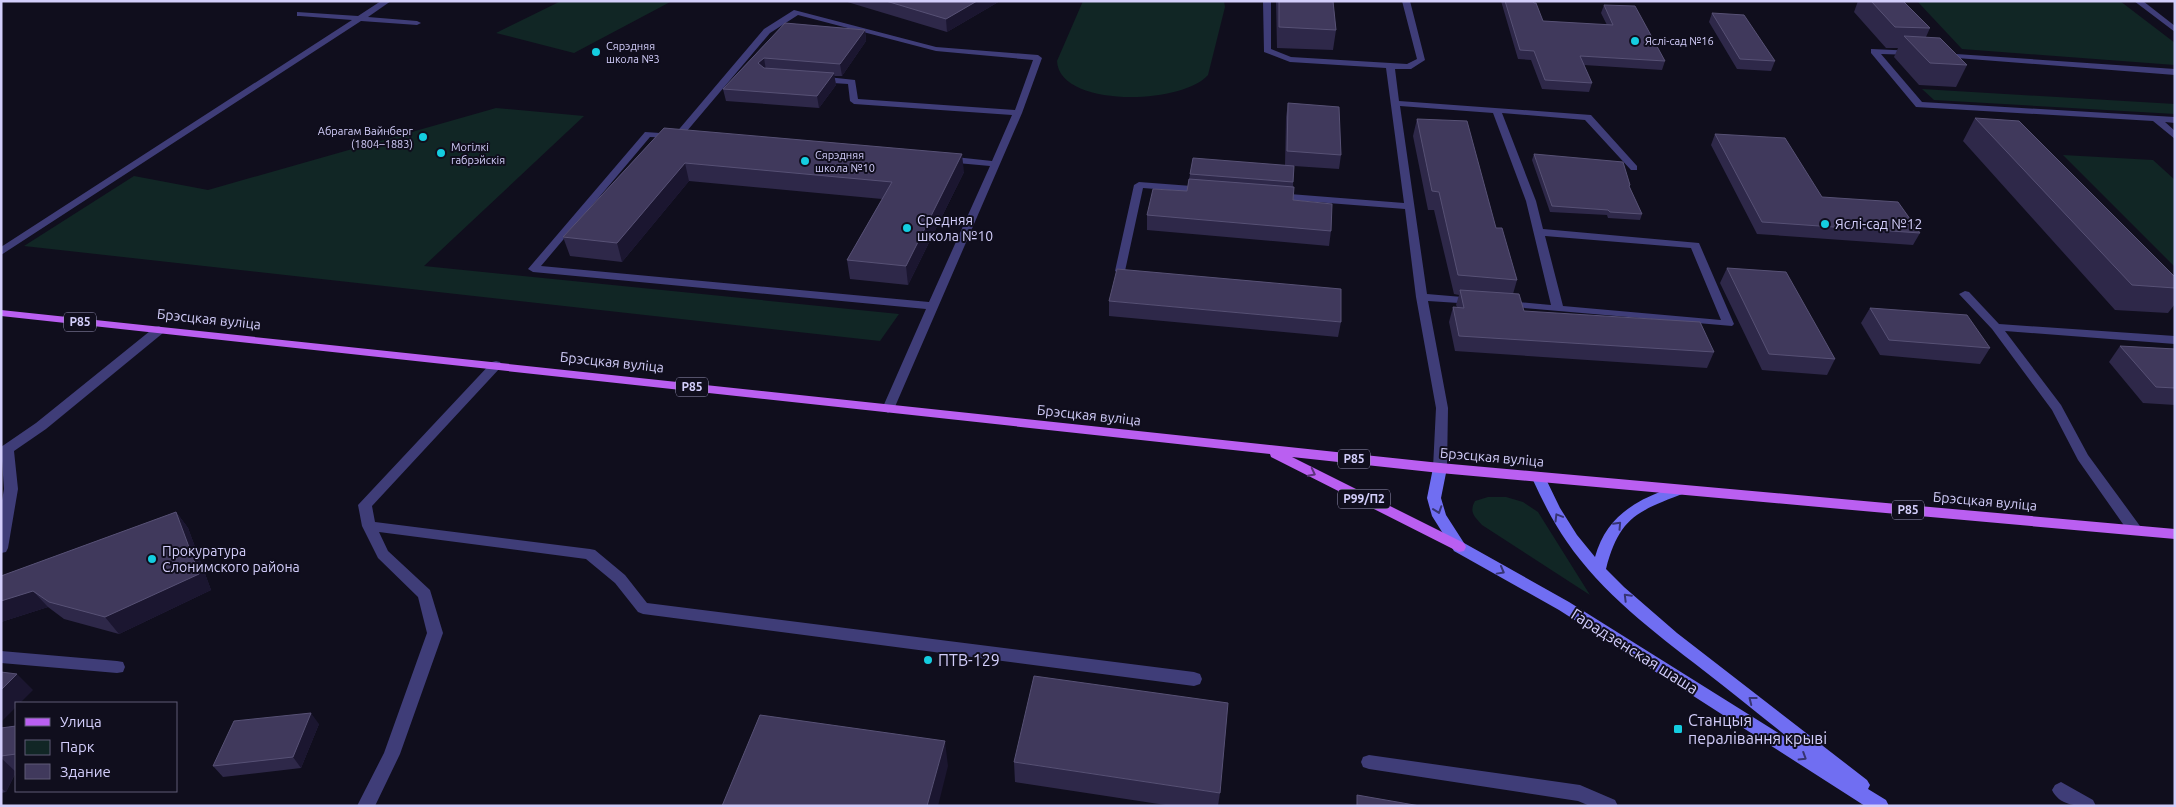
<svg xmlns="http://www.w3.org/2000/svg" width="2176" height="807" viewBox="0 0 2176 807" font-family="Ubuntu,sans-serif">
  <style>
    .green { fill: #112625 }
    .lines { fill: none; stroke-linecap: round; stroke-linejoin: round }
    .service { fill: #3f3d78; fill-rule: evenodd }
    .secondary { fill: #706ef2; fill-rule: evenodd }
    .primary { fill: #ba5ff1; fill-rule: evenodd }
    .wall { fill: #2e2849 }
    .shaded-wall { fill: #1b1630 }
    .building { fill: #40395c; stroke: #575175 }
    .oneway { stroke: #5c327c }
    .oneway2 { stroke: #363472 }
    .poi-dot { fill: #14cde0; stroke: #100e1d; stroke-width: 2 }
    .labels { text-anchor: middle; stroke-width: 4; stroke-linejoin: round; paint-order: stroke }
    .far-poi-label { font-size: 11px; fill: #d3cefb; stroke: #100e1d; text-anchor: start }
    .shield { fill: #100e1d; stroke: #9894b8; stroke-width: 1 }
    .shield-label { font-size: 12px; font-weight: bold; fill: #d3cefb }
    .poi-label { font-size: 14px; fill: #d3cefb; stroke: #100e1d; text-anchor: start }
    .street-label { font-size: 14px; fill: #d3cefb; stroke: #100e1d }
    .near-street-label { font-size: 16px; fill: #d3cefb; stroke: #100e1d }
    .near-poi-label { font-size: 16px; fill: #d3cefb; stroke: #100e1d; text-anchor: start }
  </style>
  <rect width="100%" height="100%" fill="#100e1d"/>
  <path class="green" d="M 561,1 L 672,1 L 574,53 L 496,33 Z
    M 1083,1 L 1224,1 L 1225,7 L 1208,75 C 1182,105 1059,108 1057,61 Z
    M 1917,1 L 2120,1 L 2175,43 L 2175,65 L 1962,49 Z
    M 1922,89 L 2175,104 L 2175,114 L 1934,100 Z
    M 496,108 L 584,116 L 424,266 L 899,314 L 880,341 L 24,246 L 134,176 L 208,190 Z
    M 2063,155 L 2153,160 L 2175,180 L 2175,267 Z
    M 1488,497 L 1506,497 L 1523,502 L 1538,512 L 1590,595 L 1482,525 C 1474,516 1469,512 1475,501 Z"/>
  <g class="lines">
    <path class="service" d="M 381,1 L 391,1 L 368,17 L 417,21 L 421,23 L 417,25 L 361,21 L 1,255 L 1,247 L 352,20 L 300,16 L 297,16 L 297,12 L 358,16 Z
      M 1263,1 L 1271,1 L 1271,49 L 1291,57 L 1407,64 L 1417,59 L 1402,1 L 1410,1 L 1425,60 L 1411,69 L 1395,69 L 1399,101 L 1591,115 L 1637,166 L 1637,170 L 1631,170 L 1585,120 L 1502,113 L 1536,201 L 1543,229 L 1699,243 L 1734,324 L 1732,326 L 1502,306 L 1500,304 L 1506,301 L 1551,305 L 1526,201 L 1493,113 L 1400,106 L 1427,294 L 1474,298 L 1480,301 L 1474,304 L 1428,301 L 1448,408 L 1447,468 L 1445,471 L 1435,471 L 1433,468 L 1436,408 L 1416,297 L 1405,209 L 1277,199 L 1272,196 L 1277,193 L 1404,203 L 1386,68 L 1290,62 L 1264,52 ZM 1545,236 L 1691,248 L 1721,320 L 1563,306 Z
      M 2134,1 L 2143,1 L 2175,26 L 2175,32 Z
      M 794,10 L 936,47 L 1038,55 L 1042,58 L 1022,113 L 894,409 L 888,413 L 882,409 L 926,309 L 533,272 L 528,269 L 645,132 L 675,134 L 764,29 ZM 798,15 L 936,51 L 1033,60 L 1015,110 L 858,99 L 855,80 L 818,76 L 814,79 L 818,82 L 848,84 L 850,101 L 854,104 L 1012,115 L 992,161 L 946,156 L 941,159 L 946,162 L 990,166 L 929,302 L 541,266 L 650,137 L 681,138 L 770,33 Z
      M 1871,49 L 1916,51 L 1917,53 L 1913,55 L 1881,54 L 1922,102 L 2175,117 L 2175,123 L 2165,122 L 2175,131 L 2175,139 L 2153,121 L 1916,107 L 1871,53 Z
      M 1941,53 L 2175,69 L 2175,75 L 1944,57 L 1940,55 Z
      M 1139,182 L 1205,187 L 1210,190 L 1205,193 L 1143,188 L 1125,271 L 1120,274 L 1115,271 L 1134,185 Z
      M 1965,291 L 1969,292 L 1999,324 L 2175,336 L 2175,344 L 2005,331 L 2061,405 L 2088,455 L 2140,526 L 2142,530 L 2140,534 L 2130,534 L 2078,460 L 2052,410 L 1992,329 L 1959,294 Z
      M 159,326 L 165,330 L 163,333 L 46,429 L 14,451 L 18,489 L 8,548 L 6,552 L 1,553 L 1,506 L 4,489 L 1,447 L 36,423 L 155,327 Z
      M 496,361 L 500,362 L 502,365 L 500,368 L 372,506 L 375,522 L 590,549 L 595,550 L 625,575 L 647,603 L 1194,672 L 1200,674 L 1202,679 L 1200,684 L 1194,686 L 643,614 L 638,612 L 615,583 L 586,559 L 379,532 L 388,551 L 430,590 L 443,633 L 400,754 L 375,806 L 357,806 L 384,753 L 427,633 L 418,597 L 378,558 L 362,526 L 358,505 L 492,362 Z
      M 1,651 L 117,661 L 123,662 L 125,667 L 123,672 L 117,673 L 1,663 Z
      M 1369,755 L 1580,785 L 1615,800 L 1618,806 L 1590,806 L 1578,801 L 1369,769 L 1363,767 L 1361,762 L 1363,757 Z
      M 2061,782 L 2093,800 L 2096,806 C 2080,806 2060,807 2052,790 L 2055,785 Z"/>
    <path class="secondary" d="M 1440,463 L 1445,465 L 1447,468 L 1441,498 L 1446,515 L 1464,543 L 1569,602 L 1796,744 C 1765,719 1734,694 1703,670 C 1654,632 1602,593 1567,542 C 1553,522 1542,500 1532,478 L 1534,475 L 1544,475 L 1560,508 L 1577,535 L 1595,557 C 1605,521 1629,504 1662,491 C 1670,489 1677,484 1685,487 L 1687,490 L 1685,493 C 1637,511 1619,518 1606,569 L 1624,587 L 1677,633 L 1867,780 L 1870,785 L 1868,789 L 1886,800 L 1889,806 L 1865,806 L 1559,610 L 1454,551 L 1432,516 L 1427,498 L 1433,468 L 1435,465 Z"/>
    <path class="primary" d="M 1,310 L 1440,463 L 2175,529 L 2175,539 L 1440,473 L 1292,457 L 1464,543 L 1466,547 L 1464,551 L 1459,552 L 1271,457 L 1270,454 L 1,316 Z"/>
  </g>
  <path class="wall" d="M 844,1 L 1000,1 L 947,32 Z
    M 1276,1 L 1333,1 L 1336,30 L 1333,50 L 1277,48 Z
    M 1501,1 L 1533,1 L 1543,21 L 1607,25 L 1601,13 L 1604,5 L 1665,61 L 1662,70 L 1584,65 L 1592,83 L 1589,92 L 1542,89 L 1531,60 L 1518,59 Z
    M 1858,1 L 1903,1 L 1930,28 L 1926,37 L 1967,65 L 1956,87 L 1919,85 L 1894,57 L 1898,48 L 1886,48 L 1854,12 Z
    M 1712,13 L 1775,61 L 1771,71 L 1737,69 L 1709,22 Z
    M 785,23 L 865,30 L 866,41 L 842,76 L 834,76 L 836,85 L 819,108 L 726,101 L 723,89 Z
    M 1288,103 L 1341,155 L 1339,169 L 1294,166 L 1293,187 L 1293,200 L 1331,231 L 1329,246 L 1147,230 L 1147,215 L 1187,191 L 1190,174 L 1285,165 L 1286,117 Z
    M 1975,118 L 2175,277 L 2175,304 L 2168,313 L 2115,310 L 1963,141 Z
    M 1417,119 L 1496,228 L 1517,280 L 1513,294 L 1524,311 L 1714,352 L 1707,368 L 1455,351 L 1449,322 L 1453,307 L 1457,307 L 1456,305 L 1459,295 L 1454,294 L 1434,210 L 1428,210 L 1413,136 Z
    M 664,128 L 964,172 L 908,285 L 850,279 L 847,260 L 882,199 L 689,181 L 622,262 L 570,256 L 563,237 Z
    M 1715,134 L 1822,197 L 1920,233 L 1913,245 L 1757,234 L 1711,145 Z
    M 1534,154 L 1630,188 L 1642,214 L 1640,220 L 1608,218 L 1607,215 L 1550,212 L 1532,160 Z
    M 1727,268 L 1835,359 L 1827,375 L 1762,370 L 1720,283 Z
    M 1109,301 L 1341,322 L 1338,337 L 1109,316 Z
    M 1870,308 L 1990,348 L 1980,364 L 1880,355 L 1861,323 Z
    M 2120,346 L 2175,349 L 2175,405 L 2143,403 L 2109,362 Z
    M 176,512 L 188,528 L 211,590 L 119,634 L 64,619 L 48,607 L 1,622 L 1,576 Z
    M 319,724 L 301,768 L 223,777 L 213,766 Z
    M 16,726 L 16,772 L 6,792 L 1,793 L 1,728 Z
    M 1014,762 L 1220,793 L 1218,806 L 1172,806 L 1015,782 Z"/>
  <path class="shaded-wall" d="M 977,1 L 1000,1 L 947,32 L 946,19 Z
    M 865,30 L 866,41 L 842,76 L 840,64 Z
    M 764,58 L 766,70 L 758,63 Z
    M 834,73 L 836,85 L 819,108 L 817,96 Z
    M 962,154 L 964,172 L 908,285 L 906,266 Z
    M 685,163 L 689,181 L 622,262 L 617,243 Z
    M 176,512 L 188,528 L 211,590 L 119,634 L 105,617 Z
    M 33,591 L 48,607 L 1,622 L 1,601 Z
    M 17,674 L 33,690 L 20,703 L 16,703 L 16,707 L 1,722 L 1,690 Z
    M 311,713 L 319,724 L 301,768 L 293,757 Z
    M 945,741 L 948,766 L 938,806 L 927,806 Z
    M 1,758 L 16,772 L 6,792 L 1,788 Z"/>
  <path class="building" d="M 886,1 L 977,1 L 946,19 Z
    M 1279,1 L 1333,1 L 1336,30 L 1279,27 Z
    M 1505,1 L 1533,1 L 1534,3 L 1536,3 L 1543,21 L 1613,25 L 1604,5 L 1635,6 L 1665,61 L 1580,56 L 1592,83 L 1545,80 L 1534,51 L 1520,50 Z
    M 1871,1 L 1903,1 L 1930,28 L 1895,27 Z
    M 1712,13 L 1744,15 L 1775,61 L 1740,59 Z
    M 785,23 L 865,30 L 840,64 L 764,58 L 758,63 L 764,68 L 834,73 L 817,96 L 723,89 Z
    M 1904,36 L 1940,38 L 1967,65 L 1930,63 Z
    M 1288,103 L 1339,107 L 1341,155 L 1287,151 Z
    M 1975,118 L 2019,121 L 2175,277 L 2175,288 L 2132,285 Z
    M 1417,119 L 1467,121 L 1496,228 L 1502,228 L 1517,280 L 1458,275 L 1439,192 L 1432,191 Z
    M 664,128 L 962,154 L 906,266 L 847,260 L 892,182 L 685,163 L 617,243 L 563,237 Z
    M 1715,134 L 1785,138 L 1822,197 L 1898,202 L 1920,233 L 1762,222 Z
    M 1534,154 L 1623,162 L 1630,185 L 1629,186 L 1642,214 L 1610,212 L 1608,210 L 1552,206 Z
    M 1193,158 L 1294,166 L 1293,182 L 1190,174 Z
    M 1189,179 L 1294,187 L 1293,200 L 1332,204 L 1331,231 L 1147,215 L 1153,189 L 1187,191 Z
    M 1727,268 L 1786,272 L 1835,359 L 1769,354 Z
    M 1117,269 L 1341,289 L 1341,322 L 1109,301 Z
    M 1460,290 L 1519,294 L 1524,311 L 1700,322 L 1714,352 L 1459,336 L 1453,307 L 1464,308 Z
    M 1870,308 L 1967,315 L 1990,348 L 1889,340 Z
    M 2120,346 L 2175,349 L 2175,388 L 2156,387 Z
    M 176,512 L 199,574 L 105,617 L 49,602 L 33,591 L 1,601 L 1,576 Z
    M 1,672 L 17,674 L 1,690 Z
    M 1034,676 L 1228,703 L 1220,793 L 1014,762 Z
    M 311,713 L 293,757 L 213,766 L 234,721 Z
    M 760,715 L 945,741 L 927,806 L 722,806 Z
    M 16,726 L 16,754 L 1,756 L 1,728 Z
    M 1357,795 L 1420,806 L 1357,806 Z"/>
  <defs><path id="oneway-chevron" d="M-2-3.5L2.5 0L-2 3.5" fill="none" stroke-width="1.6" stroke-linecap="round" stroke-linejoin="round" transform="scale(1.25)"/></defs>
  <use class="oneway" href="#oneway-chevron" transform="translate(1312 473) rotate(27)"/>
  <g class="oneway2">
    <use href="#oneway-chevron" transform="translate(1438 510) rotate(71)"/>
    <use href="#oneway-chevron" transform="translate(1558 517) rotate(-121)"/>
    <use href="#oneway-chevron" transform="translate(1618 525) rotate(-47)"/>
    <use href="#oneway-chevron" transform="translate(1501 571) rotate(29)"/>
    <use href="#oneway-chevron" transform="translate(1627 597) rotate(-135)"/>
    <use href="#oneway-chevron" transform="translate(1752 700) rotate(-142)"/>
    <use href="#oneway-chevron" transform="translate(1803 757) rotate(32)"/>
  </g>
  <g class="poi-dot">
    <circle cx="1635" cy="41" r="5"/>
    <circle cx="596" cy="52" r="5"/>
    <circle cx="423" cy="137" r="5"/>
    <circle cx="441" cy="153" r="5"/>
    <circle cx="805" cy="161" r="5"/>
    <circle cx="1825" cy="224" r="5"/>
    <circle cx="907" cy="228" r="5"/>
    <circle cx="152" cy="559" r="5"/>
    <circle cx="928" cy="660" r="5"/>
    <rect x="1673" y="724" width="10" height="10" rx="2.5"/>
  </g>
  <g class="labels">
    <g class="far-poi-label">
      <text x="1645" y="45">Яслі-сад №16</text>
      <text x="606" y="50">Сярэдняя<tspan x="606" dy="13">школа №3</tspan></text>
      <text x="413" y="135" text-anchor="end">Абрагам Вайнберг<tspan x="413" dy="13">(1804–1883)</tspan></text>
      <text x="451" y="151">Могілкі<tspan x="451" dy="13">габрэйскія</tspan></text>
      <text x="815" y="159">Сярэдняя<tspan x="815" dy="13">школа №10</tspan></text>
    </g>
    <g class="shield">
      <rect x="64" y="312.5" width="32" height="19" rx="4"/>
      <rect x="676" y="377.5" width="32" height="19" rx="4"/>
      <rect x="1338" y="449.5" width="32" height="19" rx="4"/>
      <rect x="1338" y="489.5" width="52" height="19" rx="4"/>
      <rect x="1892" y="500.5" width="32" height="19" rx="4"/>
    </g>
    <g class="shield-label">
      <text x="80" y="326">Р85</text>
      <text x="692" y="391">Р85</text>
      <text x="1354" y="463">Р85</text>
      <text x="1364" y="503">Р99/П2</text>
      <text x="1908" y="514">Р85</text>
    </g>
    <g class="poi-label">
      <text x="917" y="225">Средняя<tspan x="917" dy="16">школа №10</tspan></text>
      <text x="1835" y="229">Яслі-сад №12</text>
      <text x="162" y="556">Прокуратура<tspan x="162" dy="16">Слонимского района</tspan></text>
    </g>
    <g class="street-label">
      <text transform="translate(209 319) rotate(6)" y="5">Брэсцкая вуліца</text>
      <text transform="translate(612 362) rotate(6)" y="5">Брэсцкая вуліца</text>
      <text transform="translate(1089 415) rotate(6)" y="5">Брэсцкая вуліца</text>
      <text transform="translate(1492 457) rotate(5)" y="5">Брэсцкая вуліца</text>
      <text transform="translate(1985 501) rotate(5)" y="5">Брэсцкая вуліца</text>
    </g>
    <g class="near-street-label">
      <text transform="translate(1635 651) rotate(32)" y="6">Гарадзенская шаша</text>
    </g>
    <g class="near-poi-label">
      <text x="938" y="666">ПТВ-129</text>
      <text x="1688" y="726">Станцыя<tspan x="1688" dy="18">пералівання крыві</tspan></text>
    </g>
  </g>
  <rect width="2176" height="807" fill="none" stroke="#d3cefb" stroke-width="5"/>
  <rect x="15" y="702" width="162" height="90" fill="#100e1d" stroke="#5e5b76"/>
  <rect x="25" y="718" width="25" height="8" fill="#ba5ff1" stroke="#5e5b76"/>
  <text x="60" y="727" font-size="15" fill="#d3cefb">Улица</text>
  <rect x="25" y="740" width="25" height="15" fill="#112625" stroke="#5e5b76"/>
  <text x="60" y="752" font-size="15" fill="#d3cefb">Парк</text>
  <rect x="25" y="764" width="25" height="15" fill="#40395c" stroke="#5e5b76"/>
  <text x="60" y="777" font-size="15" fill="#d3cefb">Здание</text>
</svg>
